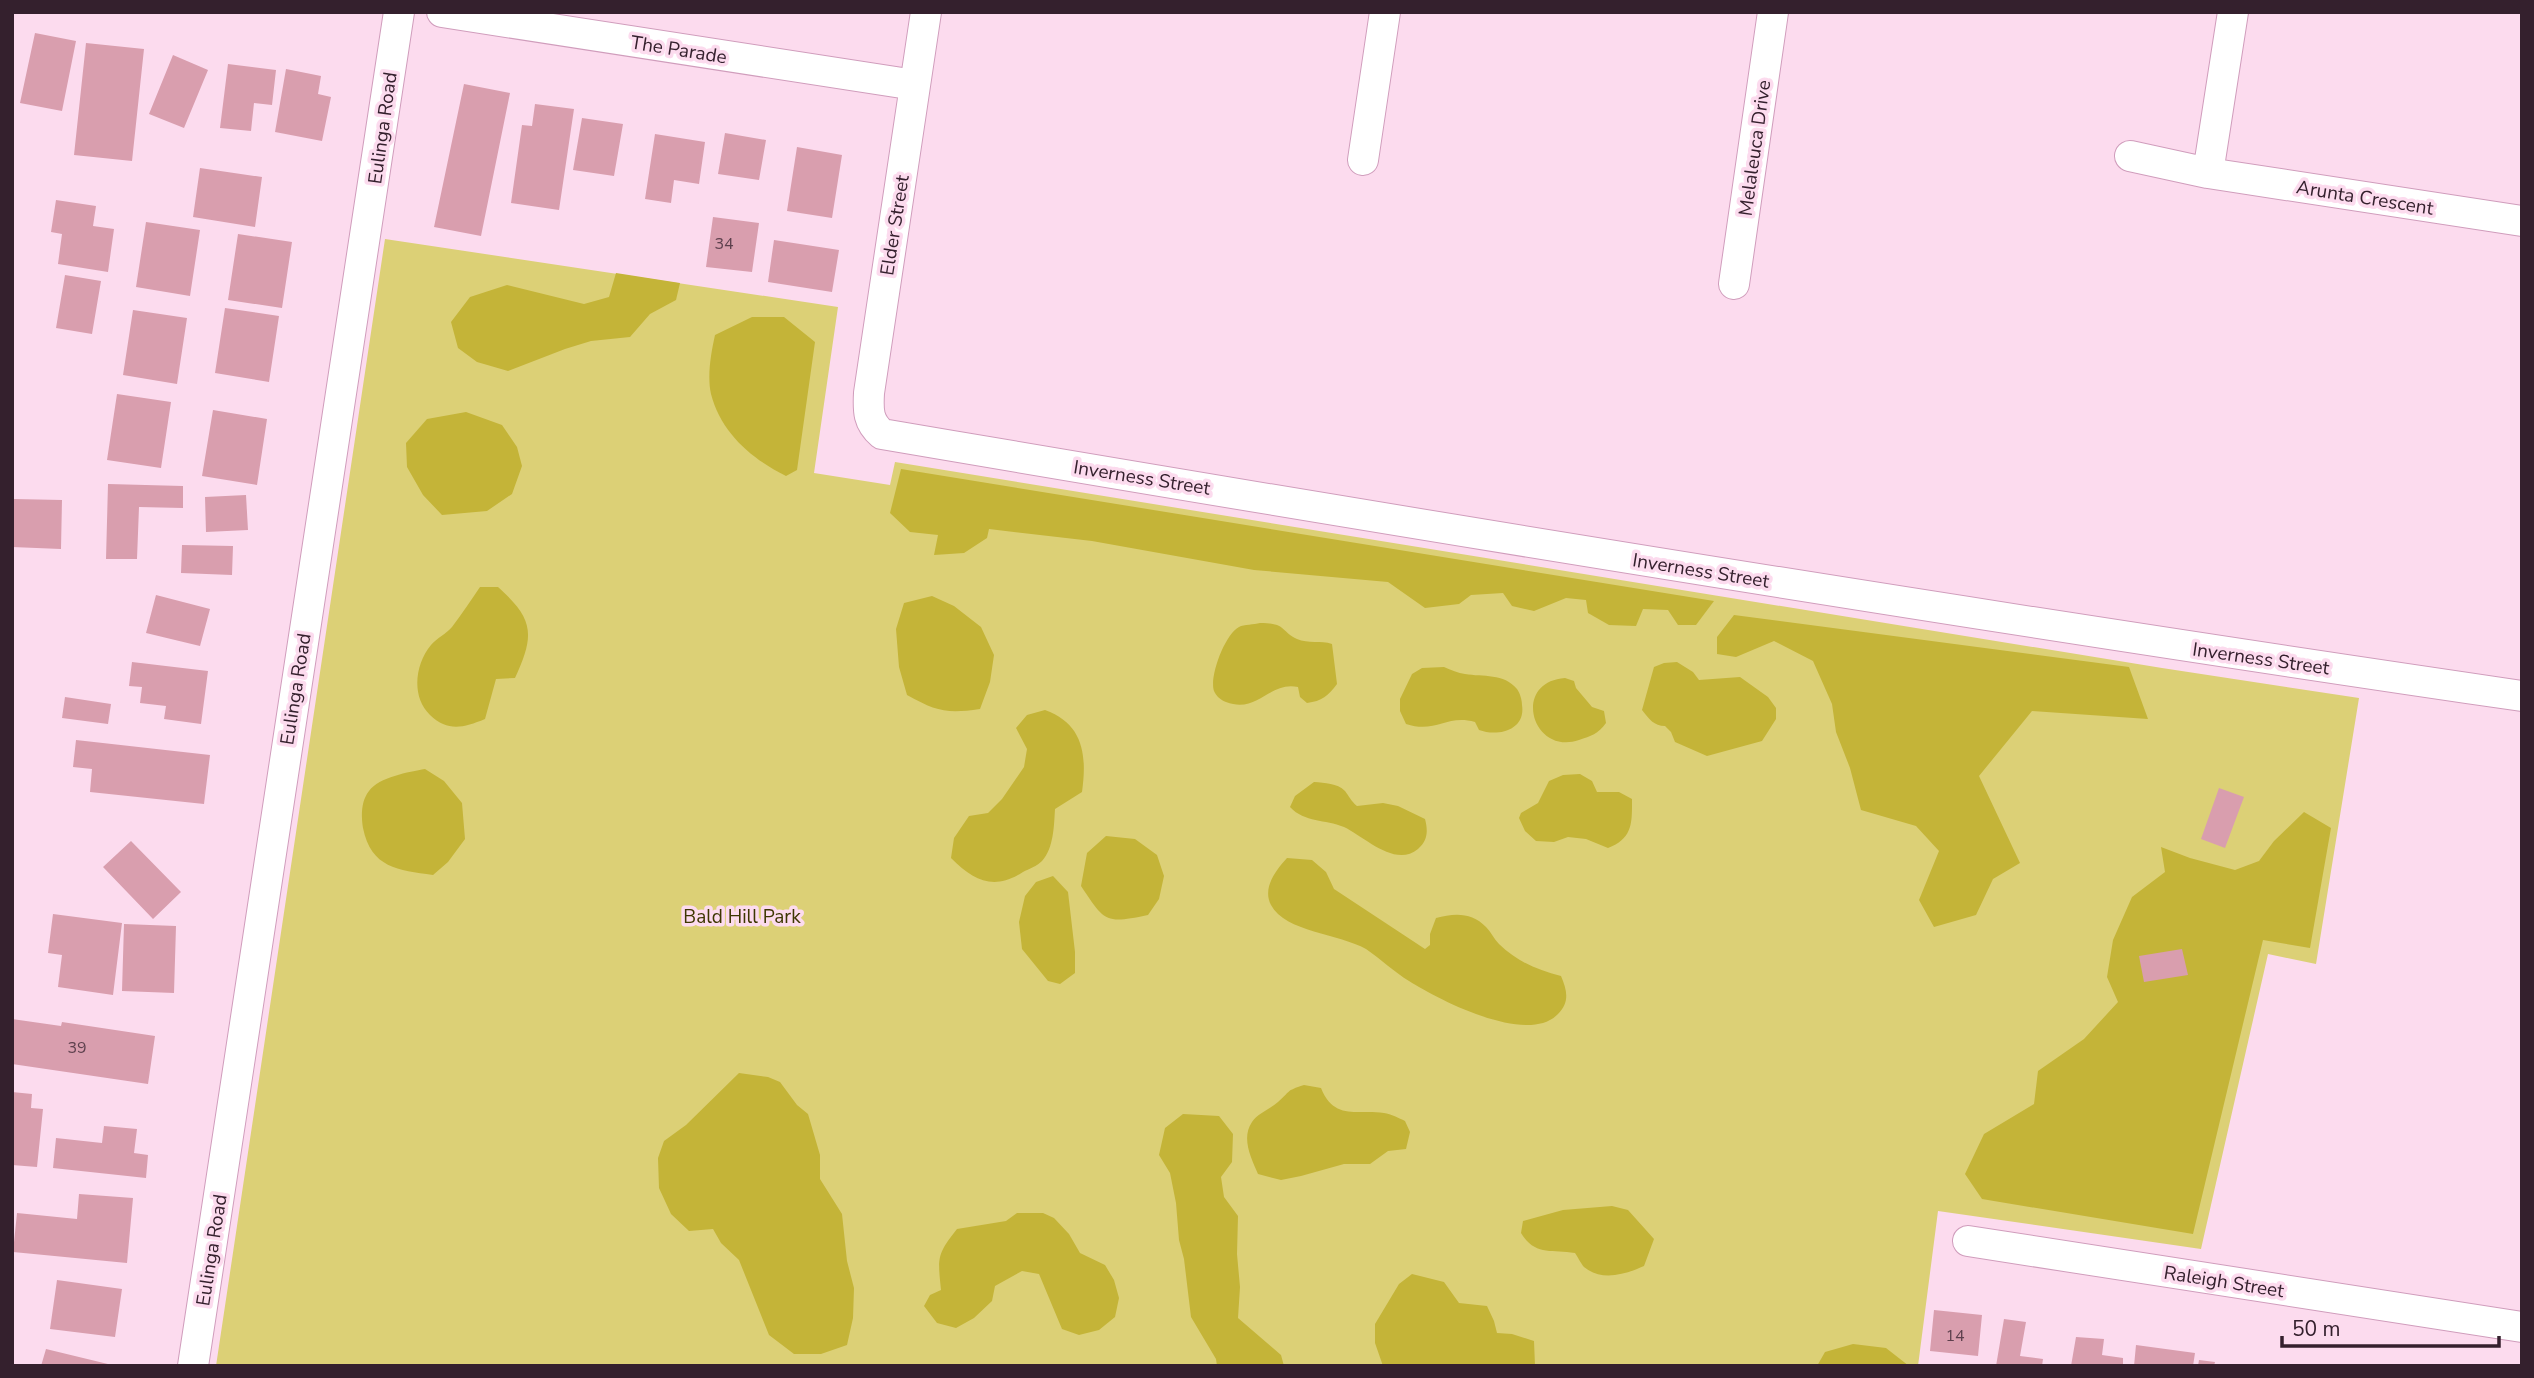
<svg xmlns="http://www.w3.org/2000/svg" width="2534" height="1378" viewBox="0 0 2534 1378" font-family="'Nunito Sans',sans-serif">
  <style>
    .green { fill: #dcd076 }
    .forest { fill: #c4b438 }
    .building { fill: #d99eae }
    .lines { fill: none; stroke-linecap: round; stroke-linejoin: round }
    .minor-casing { stroke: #d09dbc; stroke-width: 32 }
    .minor { stroke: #fff; stroke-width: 30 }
    .labels { text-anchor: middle; stroke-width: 7; stroke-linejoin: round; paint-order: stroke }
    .number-label { font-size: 16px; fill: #5d404d }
    .street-label { font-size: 19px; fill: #34202d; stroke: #fcdbee }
    .park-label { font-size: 19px; fill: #3d3601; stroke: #fcdbee }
  </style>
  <rect width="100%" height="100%" fill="#fcdbee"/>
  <path class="green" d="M 385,239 L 838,307 L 814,473 L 890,485 L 895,462 L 2162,668 L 2359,698 L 2316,964 L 2268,954 L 2201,1249 L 1938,1211 L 1918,1366 L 216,1366 Z"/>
  <path class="forest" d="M 616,273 L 680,283 L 676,300 L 650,314 L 630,337 L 591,341 L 565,349 L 508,371 L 477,362 L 458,348 L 451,322 L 470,297 L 507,285 L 584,304 L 609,297 Z
    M 752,317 L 784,317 L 815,342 L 797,470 L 786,476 C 752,459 721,433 711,394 C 707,376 711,353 715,335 Z
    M 466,412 L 502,425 L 517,447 L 522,466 L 512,494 L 487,511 L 442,515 L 423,495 L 407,467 L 406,443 L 427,419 Z
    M 901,469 L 1714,601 L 1696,625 L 1678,625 L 1668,610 L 1643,609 L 1636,626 L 1609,625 L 1588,613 L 1586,600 L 1566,598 L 1534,611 L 1512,606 L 1503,593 L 1471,595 L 1459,604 L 1425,608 L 1388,582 L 1254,570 L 1092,541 L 989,529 L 987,538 L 964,553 L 934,555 L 938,535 L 910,532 L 890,513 Z
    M 480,587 L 498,587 C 534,619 535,635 515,678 L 496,679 L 485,719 C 463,728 448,732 430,715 C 411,697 415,664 431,645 C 437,638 446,634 452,627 C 462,614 471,600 480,587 Z
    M 932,596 L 954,606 L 981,627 L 994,655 L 990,682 L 980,709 C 946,714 936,711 907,695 L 899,667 L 896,629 L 904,603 Z
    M 1734,615 L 2129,667 L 2148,719 L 2032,711 L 1979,776 L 2020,863 L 1993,879 L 1976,915 L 1934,927 L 1919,900 L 1939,851 L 1916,826 L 1861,810 L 1850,768 L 1836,732 L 1832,704 L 1813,661 L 1774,641 L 1736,657 L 1717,654 L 1717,637 Z
    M 1260,623 C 1287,623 1280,631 1297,639 C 1308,644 1321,640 1332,644 L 1337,684 C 1328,696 1322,701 1307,703 L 1300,697 L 1298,687 C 1269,681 1258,714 1226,702 C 1221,700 1216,696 1214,691 C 1209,677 1225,634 1239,627 C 1244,624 1254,625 1260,623 Z
    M 1677,662 L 1693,672 L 1699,680 L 1740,677 L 1768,697 L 1776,708 L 1776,719 L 1762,741 L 1707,756 L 1675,742 L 1671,732 L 1665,726 C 1654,726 1649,719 1642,710 L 1654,667 L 1664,663 Z
    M 1444,667 C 1451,670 1458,673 1465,674 C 1483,677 1504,673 1517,689 C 1520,693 1522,700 1522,705 C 1526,730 1498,737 1479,730 L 1475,722 C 1446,714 1436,734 1406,724 L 1400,711 L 1400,699 L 1412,674 L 1422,668 Z
    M 1565,678 L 1574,681 L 1576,688 L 1592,707 L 1604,711 L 1606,723 C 1598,734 1591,736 1579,740 C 1532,756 1511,682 1565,678 Z
    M 1045,710 C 1084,724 1087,756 1082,792 L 1055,809 C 1054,825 1054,848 1042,861 C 1037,866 1029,869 1023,872 C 994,891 974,881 951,858 L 954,838 L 969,816 L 988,813 L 1002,799 L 1024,767 L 1027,749 L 1016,728 L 1027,715 Z
    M 425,769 L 444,781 L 462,803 L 465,839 L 448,862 L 433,875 C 398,870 371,868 363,828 C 361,816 361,801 369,791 C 379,777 409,772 425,769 Z
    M 1580,774 L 1592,781 L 1597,792 L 1619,792 L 1632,799 C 1632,823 1633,838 1608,848 L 1586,839 L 1568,837 L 1554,842 L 1536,841 L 1525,831 L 1519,818 L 1521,813 L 1538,803 L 1549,781 L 1563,775 Z
    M 1314,782 C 1325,783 1337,783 1345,791 C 1349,796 1351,801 1357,806 L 1383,803 L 1398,806 L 1425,819 C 1428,831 1428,840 1418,849 C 1395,868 1365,837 1344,827 C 1325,819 1305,823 1290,807 L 1295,796 Z
    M 2304,812 L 2331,828 L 2310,948 L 2263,940 L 2193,1234 L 1982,1199 L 1965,1174 L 1984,1134 L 2034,1104 L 2038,1071 L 2084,1039 L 2118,1002 L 2107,977 L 2113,940 L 2132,897 L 2165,872 L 2161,847 L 2190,858 L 2235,870 L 2259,861 L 2274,841 Z
    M 1106,836 L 1135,839 L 1157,855 L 1164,876 L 1159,899 L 1148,915 C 1105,924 1105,922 1081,886 L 1087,853 Z
    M 1287,858 L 1312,860 L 1326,872 L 1334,889 L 1425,949 L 1430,945 L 1430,934 L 1436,918 C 1454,913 1472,912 1486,927 C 1491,932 1494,939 1499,944 C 1518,962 1537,970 1561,976 C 1567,990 1570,1002 1558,1014 C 1528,1046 1439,1000 1409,981 C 1394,972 1381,959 1366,949 C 1340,934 1285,932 1271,905 C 1262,888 1276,870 1287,858 Z
    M 1053,876 L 1068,892 L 1075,952 L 1075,973 L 1060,984 L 1048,981 L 1022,949 L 1019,922 L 1025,896 L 1036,882 Z
    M 739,1073 L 768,1077 L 780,1082 L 797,1105 L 808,1114 L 820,1155 L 820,1179 L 842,1214 L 847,1261 L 854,1288 L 853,1318 L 847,1345 L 821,1354 L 794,1354 L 769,1335 L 739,1260 L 721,1243 L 713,1229 L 689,1231 L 671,1214 L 659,1188 L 658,1158 L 664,1141 L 686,1125 Z
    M 1304,1085 L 1321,1088 C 1334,1121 1358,1109 1384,1113 C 1391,1114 1399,1118 1405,1121 L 1410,1132 L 1406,1149 L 1388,1151 L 1370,1164 L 1344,1164 L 1301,1176 L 1281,1180 L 1258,1174 C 1251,1158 1241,1138 1252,1122 C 1258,1113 1270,1109 1278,1102 C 1291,1091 1285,1091 1304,1085 Z
    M 1183,1114 L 1219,1116 L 1233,1134 L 1232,1162 L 1221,1177 L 1224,1197 L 1238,1216 L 1237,1254 L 1240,1287 L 1238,1318 L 1281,1355 L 1284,1366 L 1217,1366 L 1216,1359 L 1191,1317 L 1184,1259 L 1179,1240 L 1176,1203 L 1170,1173 L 1159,1155 L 1165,1128 Z
    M 1612,1206 L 1628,1210 L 1654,1239 L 1644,1266 C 1626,1274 1602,1282 1584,1267 C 1581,1264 1578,1257 1575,1253 C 1551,1249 1535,1256 1521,1233 L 1523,1221 L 1563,1210 Z
    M 1017,1213 L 1043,1213 L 1054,1218 L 1069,1234 L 1080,1253 L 1105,1265 L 1114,1280 L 1119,1298 L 1115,1317 L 1099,1330 L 1079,1335 L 1062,1329 L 1039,1274 L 1022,1271 L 995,1286 L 992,1301 L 974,1318 L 956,1328 L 937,1323 L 924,1306 L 930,1295 L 941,1290 C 938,1259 936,1255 957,1229 L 1006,1221 Z
    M 1412,1274 L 1444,1282 L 1459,1303 L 1487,1306 L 1494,1321 L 1497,1333 L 1512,1334 L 1534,1341 L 1535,1366 L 1383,1366 L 1375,1343 L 1375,1324 L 1399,1284 Z
    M 1853,1344 L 1886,1348 L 1909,1366 L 1817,1366 L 1825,1352 Z"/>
  <path class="building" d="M 35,33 L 76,41 L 62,111 L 20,103 Z
    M 86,43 L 144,49 L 132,161 L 74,155 Z
    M 173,55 L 208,70 L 184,128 L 149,114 Z
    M 228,64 L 276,70 L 272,105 L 254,103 L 251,131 L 220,128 Z
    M 286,69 L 321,76 L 318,94 L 331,97 L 322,141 L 275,132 Z
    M 464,84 L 510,93 L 481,236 L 434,227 Z
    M 535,104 L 574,109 L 559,210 L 511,203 L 522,125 L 532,126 Z
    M 582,118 L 623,124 L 614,176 L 573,170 Z
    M 725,133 L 766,140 L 759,180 L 718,174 Z
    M 655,134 L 705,142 L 699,184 L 674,180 L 671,203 L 645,199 Z
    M 797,147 L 842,155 L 832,218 L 787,211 Z
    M 200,168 L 262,177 L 255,227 L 193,217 Z
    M 56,200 L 96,206 L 93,226 L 114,229 L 108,272 L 58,264 L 62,234 L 51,232 Z
    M 713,217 L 759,223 L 752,272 L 706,267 Z
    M 146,222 L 200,230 L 190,296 L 136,287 Z
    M 238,234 L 292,242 L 282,308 L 228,300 Z
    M 774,240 L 839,250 L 832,292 L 768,282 Z
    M 65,275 L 101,281 L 92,334 L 56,328 Z
    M 225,308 L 279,316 L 269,382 L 215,373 Z
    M 133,310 L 187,318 L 177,384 L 123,375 Z
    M 117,394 L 171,402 L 161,468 L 107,460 Z
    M 213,410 L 267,419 L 257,485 L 202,476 Z
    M 108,484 L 183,486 L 183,508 L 139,507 L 137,559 L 106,559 Z
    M 246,495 L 248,530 L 206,532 L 205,497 Z
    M 14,499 L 62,500 L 61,549 L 12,547 Z
    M 182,545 L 233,546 L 232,575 L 181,573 Z
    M 156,595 L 210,609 L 200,646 L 146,633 Z
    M 132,662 L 208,671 L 201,724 L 164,719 L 166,706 L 140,703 L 142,687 L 129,686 Z
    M 65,697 L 111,704 L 108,724 L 62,718 Z
    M 76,740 L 210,755 L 204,804 L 90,792 L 92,769 L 73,767 Z
    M 2219,788 L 2244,797 L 2225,848 L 2201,839 Z
    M 131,841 L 181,892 L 153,919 L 103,867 Z
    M 53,914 L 122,923 L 113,995 L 58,987 L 62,955 L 48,953 Z
    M 124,924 L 176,926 L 174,993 L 122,991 Z
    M 2182,949 L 2188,975 L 2144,982 L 2139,956 Z
    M 12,1019 L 61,1026 L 62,1022 L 155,1036 L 148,1084 L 12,1064 Z
    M 12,1092 L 32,1094 L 31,1108 L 43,1109 L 37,1167 L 12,1165 Z
    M 104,1126 L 137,1129 L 134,1153 L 148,1155 L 146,1178 L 53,1168 L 56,1138 L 102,1143 Z
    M 79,1194 L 133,1198 L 127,1263 L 13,1252 L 17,1213 L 77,1219 Z
    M 57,1280 L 122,1289 L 115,1337 L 50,1329 Z
    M 1934,1310 L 1982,1315 L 1978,1356 L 1930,1351 Z
    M 2004,1319 L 2026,1322 L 2020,1356 L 2043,1359 L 2042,1366 L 1996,1366 Z
    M 2076,1337 L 2104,1339 L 2102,1355 L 2123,1358 L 2123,1366 L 2071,1366 Z
    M 2136,1345 L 2195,1353 L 2193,1366 L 2134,1366 Z
    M 46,1349 L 112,1365 L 112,1366 L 41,1366 Z
    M 2199,1360 L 2215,1362 L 2214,1366 L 2198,1366 Z"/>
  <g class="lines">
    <g class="minor-casing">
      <path id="minor" d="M 442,12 L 915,85
        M 926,12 L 869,393 C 868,411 868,422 882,434 C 1428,527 1974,616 2522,696
        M 2130,156 L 2208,173 L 2522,221
        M 1363,160 L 1385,12
        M 2208,173 L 2233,12
        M 1734,284 L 1773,12
        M 1968,1241 L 2522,1327
        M 193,1366 L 399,12"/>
    </g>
    <use href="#minor" class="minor"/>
  </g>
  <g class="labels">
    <g class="number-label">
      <text x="724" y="249">34</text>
      <text x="77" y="1053">39</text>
      <text x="1955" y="1341">14</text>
    </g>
    <g class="street-label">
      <text transform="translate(679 49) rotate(9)" y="7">The Parade</text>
      <text transform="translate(382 128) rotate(-82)" y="7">Eulinga Road</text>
      <text transform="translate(1754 148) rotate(-82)" y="7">Melaleuca Drive</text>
      <text transform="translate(2365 197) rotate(9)" y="7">Arunta Crescent</text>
      <text transform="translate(894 225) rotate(-81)" y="7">Elder Street</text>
      <text transform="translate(1142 477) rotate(9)" y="7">Inverness Street</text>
      <text transform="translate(1701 570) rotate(9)" y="7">Inverness Street</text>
      <text transform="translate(2261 658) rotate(8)" y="7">Inverness Street</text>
      <text transform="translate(295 689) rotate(-81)" y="7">Eulinga Road</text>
      <text transform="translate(211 1250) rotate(-81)" y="7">Eulinga Road</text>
      <text transform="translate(2224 1281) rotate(9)" y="7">Raleigh Street</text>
    </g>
    <g class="park-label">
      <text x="742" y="923">Bald Hill Park</text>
    </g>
  </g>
  <rect width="2534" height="1378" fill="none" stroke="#34202d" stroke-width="28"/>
  <path d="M2282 1336v10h217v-10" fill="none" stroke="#34202d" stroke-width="3.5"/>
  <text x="2292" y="1336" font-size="21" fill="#34202d" stroke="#fcdbee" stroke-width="5" paint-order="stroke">50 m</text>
</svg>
